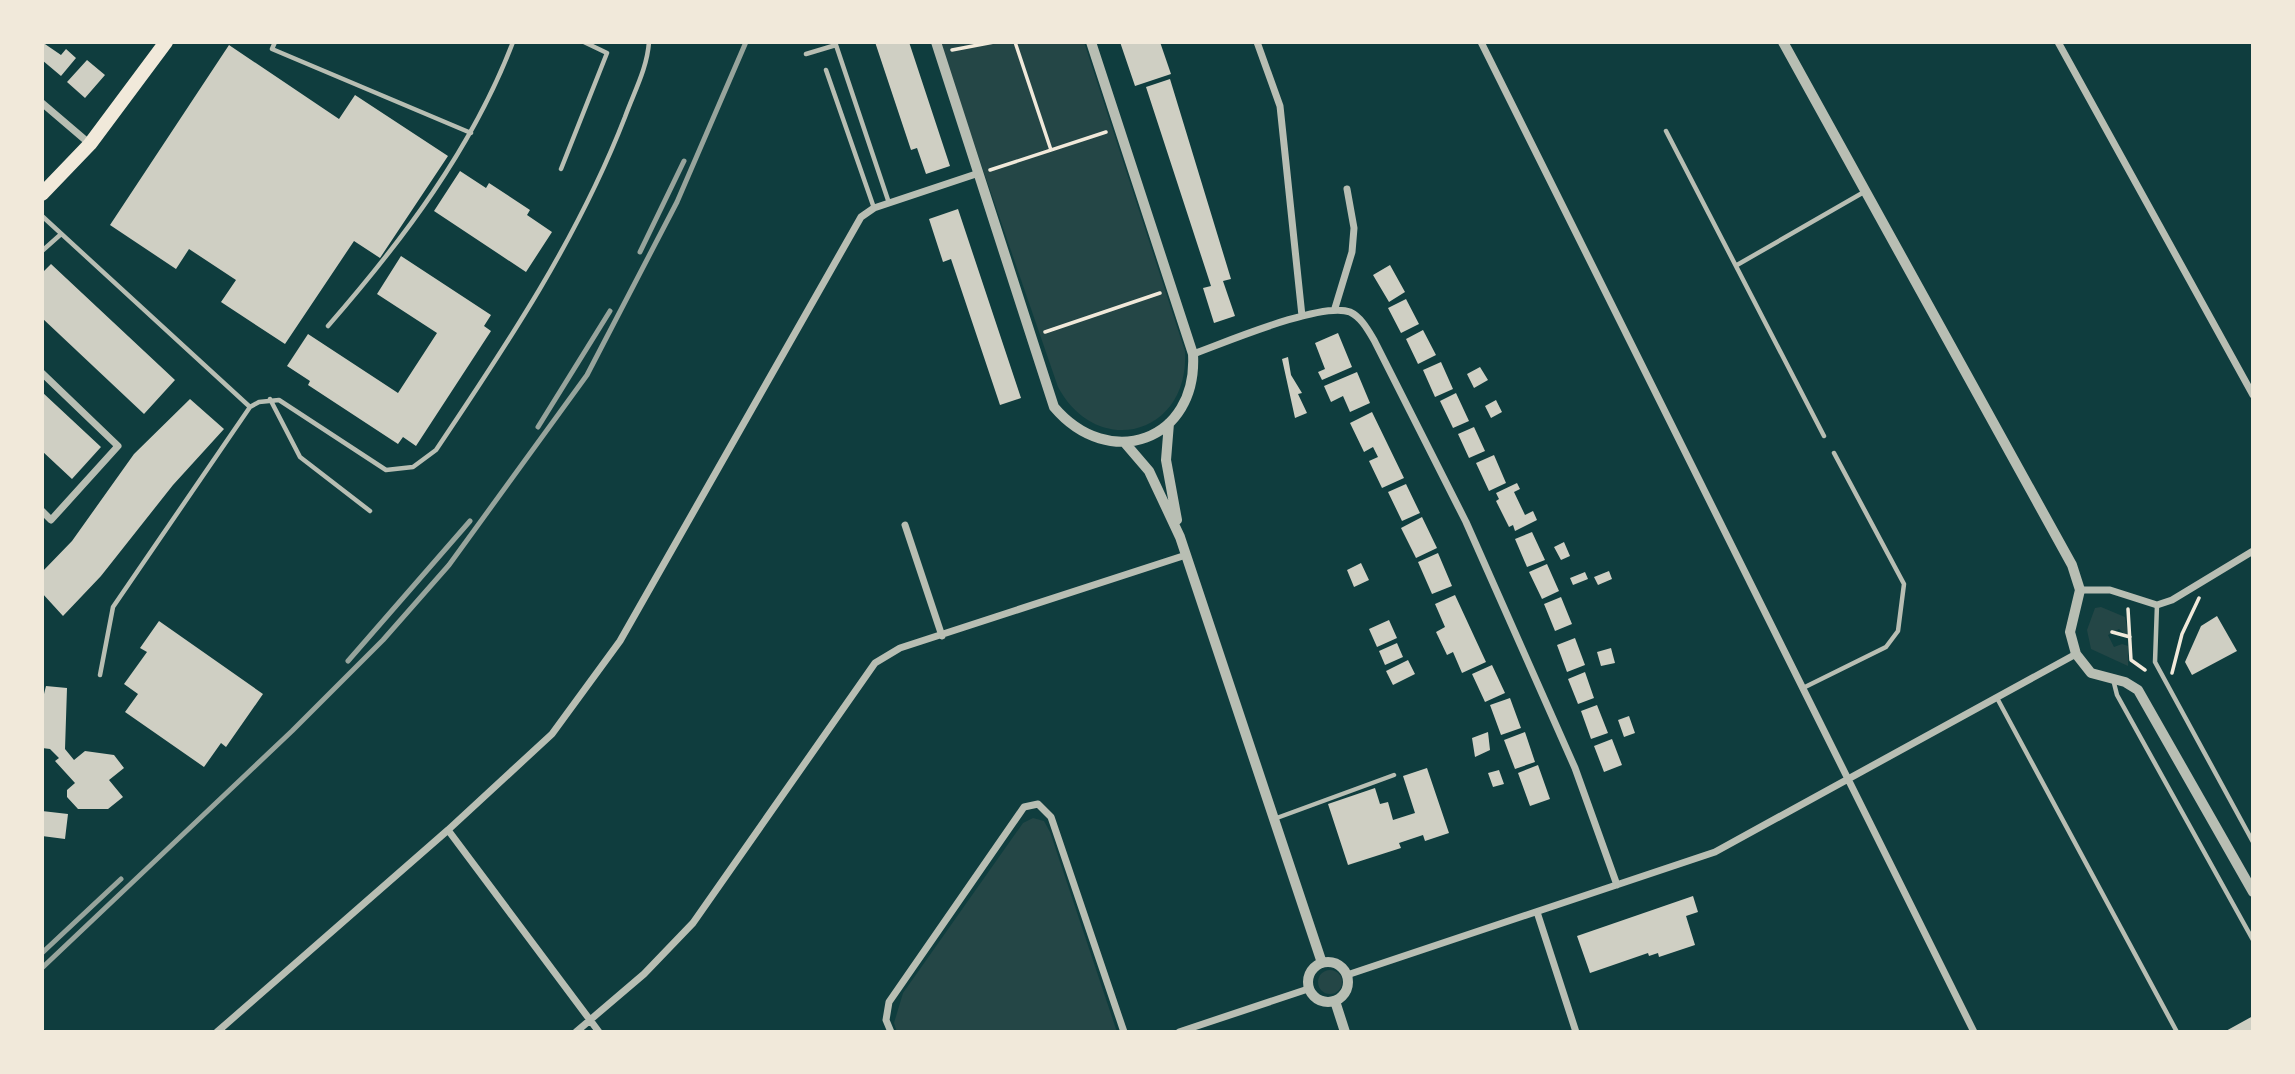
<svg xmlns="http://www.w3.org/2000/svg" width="2295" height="1074" viewBox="0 0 2295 1074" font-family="'Source Sans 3',sans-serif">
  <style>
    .green { fill: #244646 }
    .building { fill: #cfcfc3 }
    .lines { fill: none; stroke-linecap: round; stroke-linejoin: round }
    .path { stroke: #f1e9da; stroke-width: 3.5 }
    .service { stroke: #b8beb3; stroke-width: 4.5 }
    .minor { stroke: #b8beb3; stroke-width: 7 }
    .tertiary { stroke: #b8beb3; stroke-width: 10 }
    .primary { stroke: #f1e9da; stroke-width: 14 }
    .rail { stroke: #97a49c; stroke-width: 5 }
  </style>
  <rect width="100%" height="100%" fill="#0f3d3e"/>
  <path class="green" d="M 939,42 L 1084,42 L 1185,351 C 1190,435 1097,460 1058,387 Z
    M 2101,607 L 2125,617 L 2129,638 L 2119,629 L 2108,635 L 2114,647 L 2122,644 L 2128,646 L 2128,666 L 2091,649 L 2087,630 L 2095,608 Z
    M 1033,818 L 1044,821 L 1050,832 L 1117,1032 L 897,1032 L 894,1023 L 903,993 L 1023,823 Z
    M1318 982a12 12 0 1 1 24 0a12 12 0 1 1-24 0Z"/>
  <path class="building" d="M 42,42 L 61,55 L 66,49 L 76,58 L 61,76 L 42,60 Z
    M 875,42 L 909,42 L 950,166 L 926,174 L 917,148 L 911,150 Z
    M 1120,42 L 1160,42 L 1171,74 L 1135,86 Z
    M 229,45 L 339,119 L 355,95 L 448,156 L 380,258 L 354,241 L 285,344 L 221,302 L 236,280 L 189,249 L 176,269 L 110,225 Z
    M 87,60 L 105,75 L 85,98 L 67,82 Z
    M 1170,79 L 1231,279 L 1223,281 L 1235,316 L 1214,323 L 1203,288 L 1211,286 L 1146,87 Z
    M 460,171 L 486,188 L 489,183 L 530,210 L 527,215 L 552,232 L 526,272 L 434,211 Z
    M 958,209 L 1021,398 L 1000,405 L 951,259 L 943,262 L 929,219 Z
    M 401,256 L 491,315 L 484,326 L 491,331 L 416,446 L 403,437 L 398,444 L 308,385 L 310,381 L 287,366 L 308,334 L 398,393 L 437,333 L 377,294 Z
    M 51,264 L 175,380 L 144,414 L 42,318 L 42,273 Z
    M 1390,265 L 1405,292 L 1389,302 L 1373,275 Z
    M 1406,299 L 1419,324 L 1401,333 L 1388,308 Z
    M 1423,330 L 1436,355 L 1418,364 L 1406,339 Z
    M 1338,333 L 1352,367 L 1322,380 L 1318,372 L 1325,369 L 1315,343 Z
    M 1288,357 L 1291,375 L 1302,393 L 1298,394 L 1307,413 L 1295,418 L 1282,359 Z
    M 1441,362 L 1453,389 L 1435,397 L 1423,370 Z
    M 1480,367 L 1488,380 L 1474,388 L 1467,374 Z
    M 1357,372 L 1370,403 L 1350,412 L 1343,396 L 1331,402 L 1324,386 Z
    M 42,392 L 101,447 L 72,479 L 42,451 Z
    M 1456,393 L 1469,421 L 1453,428 L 1440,401 Z
    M 190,399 L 224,429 L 173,485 L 101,576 L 63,616 L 42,593 L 42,572 L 72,541 L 134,454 Z
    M 1496,400 L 1502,412 L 1491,418 L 1485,406 Z
    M 1372,412 L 1404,478 L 1382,488 L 1369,461 L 1378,457 L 1373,447 L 1364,452 L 1350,423 Z
    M 1474,427 L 1485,451 L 1469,458 L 1458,434 Z
    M 1494,455 L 1506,483 L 1489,491 L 1476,463 Z
    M 1517,483 L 1520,489 L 1514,492 L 1525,515 L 1533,511 L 1537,520 L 1515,531 L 1513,525 L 1509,527 L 1496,501 L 1499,499 L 1496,493 Z
    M 1406,484 L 1420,513 L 1402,521 L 1388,492 Z
    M 1422,517 L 1437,548 L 1416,558 L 1401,528 Z
    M 1532,532 L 1545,560 L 1527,567 L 1515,539 Z
    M 1564,542 L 1570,556 L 1561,560 L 1554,547 Z
    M 1438,553 L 1452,586 L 1432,594 L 1418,562 Z
    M 1361,563 L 1369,580 L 1354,587 L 1347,570 Z
    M 1547,564 L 1559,591 L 1542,599 L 1529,572 Z
    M 1609,571 L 1612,579 L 1598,585 L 1594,577 Z
    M 1585,572 L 1588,579 L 1573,585 L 1570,578 Z
    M 1455,595 L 1486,662 L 1462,673 L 1453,652 L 1447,655 L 1436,632 L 1445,627 L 1435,604 Z
    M 1561,597 L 1572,624 L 1555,631 L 1544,604 Z
    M 2217,616 L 2237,651 L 2192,675 L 2185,662 L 2201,626 Z
    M 1389,620 L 1397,638 L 1377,647 L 1369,629 Z
    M 159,621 L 263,694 L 226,747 L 221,743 L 204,767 L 125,712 L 138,694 L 124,684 L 147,652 L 140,648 Z
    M 1575,638 L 1585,665 L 1567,672 L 1557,645 Z
    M 1397,643 L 1403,657 L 1385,665 L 1379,651 Z
    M 1611,648 L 1615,663 L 1601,666 L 1597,652 Z
    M 1408,660 L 1415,674 L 1393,685 L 1386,671 Z
    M 1492,665 L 1505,693 L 1485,702 L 1472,674 Z
    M 1585,672 L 1594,698 L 1578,704 L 1568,679 Z
    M 46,686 L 67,688 L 65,749 L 74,760 L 85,751 L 114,755 L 124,768 L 109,780 L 123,797 L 108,809 L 78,809 L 67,797 L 67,790 L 75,783 L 55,761 L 59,758 L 50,749 L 42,748 L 42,702 Z
    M 1510,698 L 1521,728 L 1501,735 L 1490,705 Z
    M 1597,705 L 1608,733 L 1591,739 L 1581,711 Z
    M 1629,716 L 1635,733 L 1624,737 L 1618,720 Z
    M 1488,732 L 1490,750 L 1475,757 L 1472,738 Z
    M 1525,732 L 1535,762 L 1515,769 L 1504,740 Z
    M 1612,739 L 1622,765 L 1604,772 L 1594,746 Z
    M 1538,765 L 1550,799 L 1530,806 L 1518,773 Z
    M 1427,768 L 1449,833 L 1425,841 L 1423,835 L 1399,843 L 1401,848 L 1348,865 L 1328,804 L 1375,788 L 1380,804 L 1388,802 L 1393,820 L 1415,813 L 1403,776 Z
    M 1499,770 L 1504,784 L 1493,787 L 1488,773 Z
    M 42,811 L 68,814 L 65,839 L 42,836 Z
    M 1693,896 L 1698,912 L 1686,916 L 1695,945 L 1659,957 L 1658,953 L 1649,956 L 1648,953 L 1590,973 L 1577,936 Z
    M 2253,1016 L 2253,1032 L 2224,1032 Z"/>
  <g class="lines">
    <path class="path" d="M 1015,42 L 1051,150
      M 952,50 L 994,42
      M 990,170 L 1106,132
      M 1045,332 L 1160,293
      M 2128,609 L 2131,660 L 2145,670
      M 2112,632 L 2130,637
      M 2172,673 L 2182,634 L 2199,598"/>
    <path class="service" d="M 275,42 L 272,49 L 471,133
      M 806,54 L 836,45 L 889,203
      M 826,70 L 874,208
      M 1666,131 L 1824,436
      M 561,169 L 607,53 L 584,42
      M 42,216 L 250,407
      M 42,251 L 60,235
      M 1737,265 L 1864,192
      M 328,326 C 403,240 472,149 513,42
      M 270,399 L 300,457 L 370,511
      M 2157,605 L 2155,662 L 2253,842
      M 100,675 L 113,607 L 250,407 L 259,402 L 279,400 L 386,470 L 413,467 L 436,450 C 508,343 578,238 625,117 C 634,92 647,69 649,42
      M 2113,679 L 2117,695 L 2253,940
      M 1803,688 L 1886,647 L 1898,631 L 1904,584 L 1834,453
      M 1997,698 L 2177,1032
      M 1274,819 L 1394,775"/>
    <path class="minor" d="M 1257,42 L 1280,106 L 1302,316
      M 1481,42 L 1974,1032
      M 2058,42 L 2253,395
      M 42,103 L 90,144
      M 1335,308 L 1352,252 L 1354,228 L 1347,189
      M 1193,354 C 1224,343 1322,301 1350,312 C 1361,317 1368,330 1374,340 L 1466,522 L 1575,768 L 1617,885
      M 42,373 L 118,446 L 51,520 L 42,511
      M 905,525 L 942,636
      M 2080,590 L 2110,590 L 2157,605 L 2172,600 L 2253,551
      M 448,830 L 599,1032
      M 1537,912 L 1576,1032
      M 1347,975 L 1715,852 L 2076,654
      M 217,1032 L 448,830 L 552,734 L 620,641 L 861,217 L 874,208 L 979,173
      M 576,1032 L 644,974 L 693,923 L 875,663 L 900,648 L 1186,555
      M 891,1032 L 886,1020 L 889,1002 L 1024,807 L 1038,804 L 1051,817 L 1124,1032
      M 1179,1032 L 1308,989"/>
    <path class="tertiary" d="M 936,42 L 1054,407 C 1109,472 1198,441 1193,354 L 1091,42
      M 1783,42 L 2072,565 L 2080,590 L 2070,632 L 2076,654 L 2091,673 L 2125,682 L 2138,690 L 2253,892
      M 1169,423 L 1166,460 L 1177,520
      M 1125,443 L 1149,471 L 1180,537 L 1322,963
      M1308 982a20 20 0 1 1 40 0a20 20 0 1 1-40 0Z
      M 1335,1001 L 1345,1032"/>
    <path class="primary" d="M 42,194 L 90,144 L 166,42"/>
    <path class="rail" d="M 640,252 L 684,161
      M 538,427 L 610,311
      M 348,661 L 470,521
      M 42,953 L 121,879
      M 42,968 L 292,731 L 383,640 L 449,565 L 587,375 L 677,202 L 746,42"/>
  </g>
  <rect width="2295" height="1074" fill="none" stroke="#f1e9da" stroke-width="88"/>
</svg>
